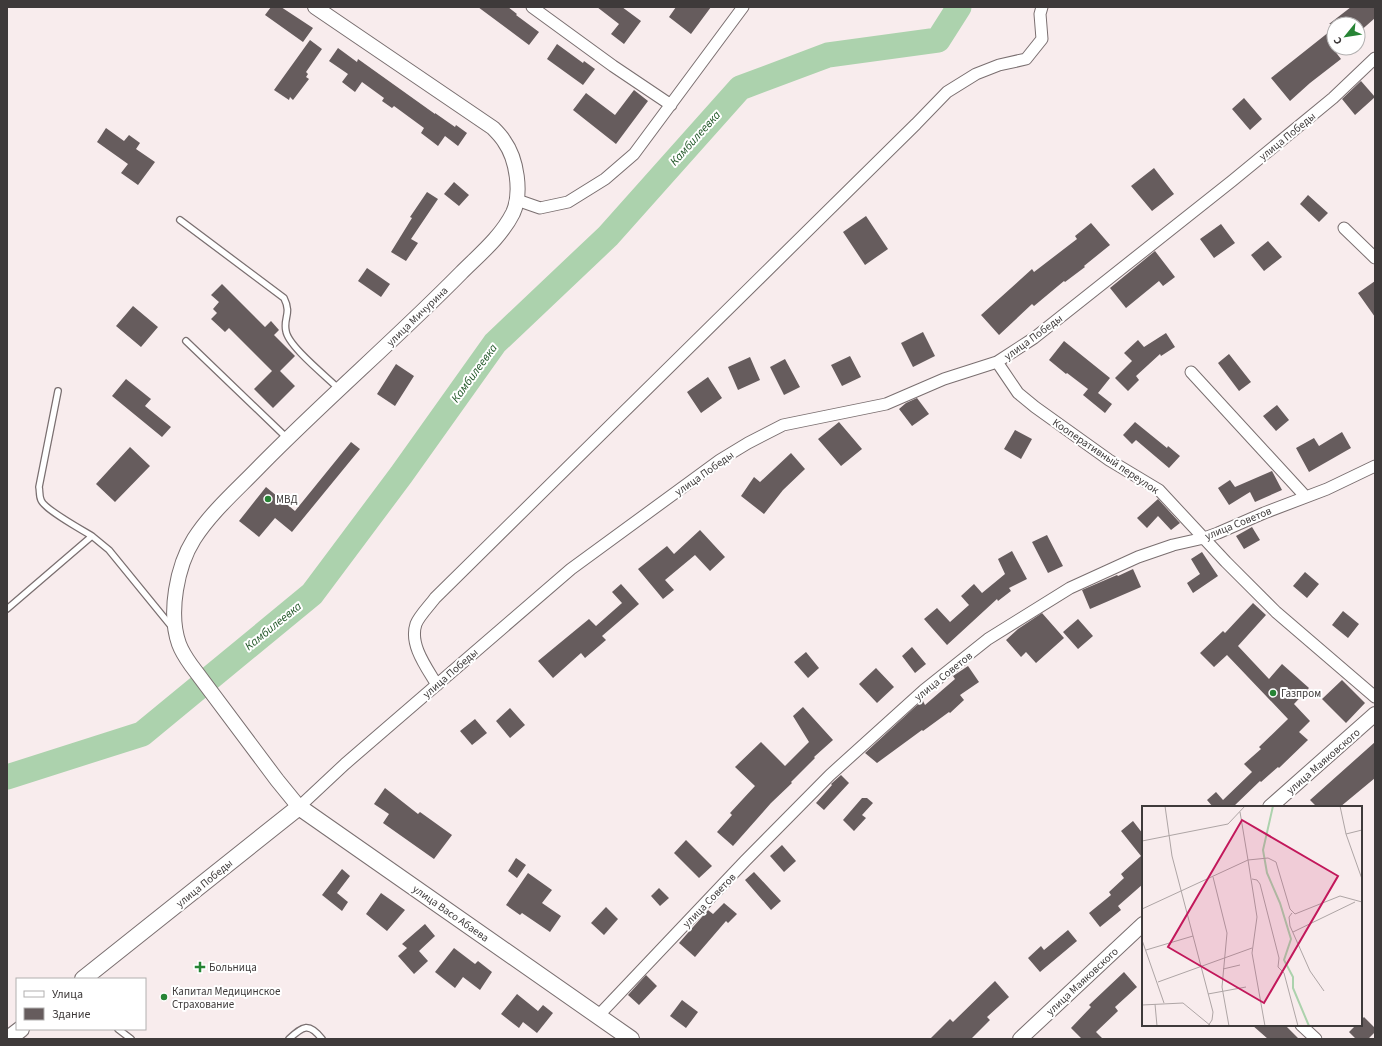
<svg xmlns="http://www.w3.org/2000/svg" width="1382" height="1046" viewBox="0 0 1382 1046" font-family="'Source Sans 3',sans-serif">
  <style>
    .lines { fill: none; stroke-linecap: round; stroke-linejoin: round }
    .river { stroke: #acd2ad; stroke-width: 25 }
    .building { fill: #665c5d }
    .service-casing { stroke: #7a6f70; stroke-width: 8 }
    .minor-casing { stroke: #7a6f70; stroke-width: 13 }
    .tertiary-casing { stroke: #7a6f70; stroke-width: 16 }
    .secondary-casing { stroke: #7a6f70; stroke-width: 18 }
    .service { stroke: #fff; stroke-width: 5.5 }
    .minor { stroke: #fff; stroke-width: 11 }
    .tertiary { stroke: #fff; stroke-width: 14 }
    .secondary { stroke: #fff; stroke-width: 16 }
    .poi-dot { fill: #278435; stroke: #fff; stroke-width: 1.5 }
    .labels { text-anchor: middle; stroke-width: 4; stroke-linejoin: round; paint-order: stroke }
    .street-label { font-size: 11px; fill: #3e3a3a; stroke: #fff }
    .poi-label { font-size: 11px; fill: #3e3a3a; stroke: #fff; text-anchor: start }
    .water-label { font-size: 12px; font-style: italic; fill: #205626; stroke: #fff }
    .inset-river { fill: none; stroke: #acd2ad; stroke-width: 2 }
    .inset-road { fill: none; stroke: #aea5a5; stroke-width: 1 }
    .view { fill: #c2185b; fill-opacity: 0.15; stroke: #c2185b; stroke-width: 2 }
    .inset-edge { fill: none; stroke: #3e3a3a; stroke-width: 2 }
  </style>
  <rect width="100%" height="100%" fill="#f8eced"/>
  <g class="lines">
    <path class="river" d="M 7,777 L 142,734 L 312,594 L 401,475 L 495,343 L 608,236 L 740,88 L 828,55 L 938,40 L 959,7"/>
  </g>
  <path class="building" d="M 271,7 L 281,7 L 313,28 L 303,42 L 265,15 Z
    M 478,7 L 508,7 L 517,14 L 516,15 L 539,32 L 529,45 Z
    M 597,7 L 622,7 L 641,21 L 624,44 L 611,34 L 619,24 Z
    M 676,7 L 711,7 L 691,34 L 669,17 Z
    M 1351,7 L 1375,7 L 1375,18 L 1358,33 L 1358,24 L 1329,24 Z
    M 1334,28 L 1334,50 L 1341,59 L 1310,83 L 1290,101 L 1271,78 Z
    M 310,40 L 322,49 L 306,72 L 308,74 L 306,77 L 309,79 L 293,100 L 290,97 L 289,100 L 274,90 Z
    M 557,44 L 583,63 L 584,61 L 595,69 L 583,85 L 547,59 Z
    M 338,48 L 357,62 L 358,59 L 435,114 L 435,113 L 455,127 L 456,125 L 467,133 L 458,146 L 445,136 L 438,146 L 421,133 L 424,128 L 394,106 L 392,108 L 382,101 L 384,98 L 362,82 L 355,92 L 342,82 L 348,74 L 329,61 Z
    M 1361,81 L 1375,97 L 1355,115 L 1342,99 Z
    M 634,90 L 648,101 L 616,144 L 573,110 L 586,93 L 615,115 Z
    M 1244,98 L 1262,119 L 1250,130 L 1232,109 Z
    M 106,128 L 124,141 L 129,135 L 140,143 L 136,149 L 155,162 L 138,185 L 121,173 L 128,164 L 97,142 Z
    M 1154,168 L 1174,194 L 1152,211 L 1131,186 Z
    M 454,182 L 469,195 L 459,206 L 444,194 Z
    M 427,192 L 438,199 L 411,239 L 418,243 L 406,261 L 391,252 L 412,218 L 410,217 Z
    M 1308,195 L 1328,213 L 1319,222 L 1300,204 Z
    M 866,216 L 888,249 L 865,265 L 843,232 Z
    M 1091,223 L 1110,245 L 1084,266 L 1085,267 L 1065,282 L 1064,281 L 1034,306 L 1032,304 L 999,335 L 981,315 L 1032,269 L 1034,272 L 1077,239 L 1075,236 Z
    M 1221,224 L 1235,243 L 1214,258 L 1200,239 Z
    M 1268,241 L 1282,257 L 1264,271 L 1251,255 Z
    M 1155,251 L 1175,277 L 1163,286 L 1159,281 L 1126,308 L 1110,288 Z
    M 367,268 L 390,284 L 381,297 L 358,281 Z
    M 1375,281 L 1375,317 L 1358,293 Z
    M 222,284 L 265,327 L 271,321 L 279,330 L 274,335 L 295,356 L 280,371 L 295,386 L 273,408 L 254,389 L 272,371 L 229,328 L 225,332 L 211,319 L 217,313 L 213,309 L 219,302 L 211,295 Z
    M 133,306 L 158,327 L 141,347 L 116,326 Z
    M 923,332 L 935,356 L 913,367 L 901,343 Z
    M 1166,333 L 1175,347 L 1161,356 L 1160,354 L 1136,376 L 1139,380 L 1128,391 L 1115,378 L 1132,361 L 1124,353 L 1138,340 L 1144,347 Z
    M 1064,341 L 1110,378 L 1098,393 L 1112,404 L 1105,413 L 1083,395 L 1088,389 L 1067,373 L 1066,374 L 1049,360 Z
    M 1229,354 L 1251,382 L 1239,391 L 1218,363 Z
    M 850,356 L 861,377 L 842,386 L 831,365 Z
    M 750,357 L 760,380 L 738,390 L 728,367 Z
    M 785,359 L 800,387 L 784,395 L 770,367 Z
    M 396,364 L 414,376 L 395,406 L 377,394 Z
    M 708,377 L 722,398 L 701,413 L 687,392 Z
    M 126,379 L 151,399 L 145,406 L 171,427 L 162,437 L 112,396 Z
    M 917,398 L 929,414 L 912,426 L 899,409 L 906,403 Z
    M 1277,405 L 1289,420 L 1276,431 L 1263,416 Z
    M 839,422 L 862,449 L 841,466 L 818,439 Z
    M 1135,422 L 1167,448 L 1168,446 L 1180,456 L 1169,468 L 1136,440 L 1132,444 L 1123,435 Z
    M 1015,430 L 1032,439 L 1021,459 L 1004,449 Z
    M 1342,432 L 1351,448 L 1309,472 L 1296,448 L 1314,438 L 1319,446 Z
    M 351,442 L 360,449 L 292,532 L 275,518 L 259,537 L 239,521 L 266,487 L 295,511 Z
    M 130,447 L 150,466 L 115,502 L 96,484 Z
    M 791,453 L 805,469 L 783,490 L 764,514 L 741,496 L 754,477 L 760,482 Z
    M 1272,471 L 1282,490 L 1255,502 L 1250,492 L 1229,505 L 1218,488 L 1230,480 L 1235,487 Z
    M 1158,499 L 1180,523 L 1171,530 L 1158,516 L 1147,528 L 1137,518 Z
    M 1252,527 L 1260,540 L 1244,549 L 1236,536 Z
    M 700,530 L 725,557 L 710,571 L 695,555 L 665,580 L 674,590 L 663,599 L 638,569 L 667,546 L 674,554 Z
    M 1047,535 L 1063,566 L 1048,573 L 1032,542 Z
    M 1012,551 L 1027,579 L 1009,588 L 1011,591 L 998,601 L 997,599 L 947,645 L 924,619 L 937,608 L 950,622 L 969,605 L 961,596 L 974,584 L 982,593 L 1005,574 L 998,559 Z
    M 1202,552 L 1218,576 L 1193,593 L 1187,583 L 1200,574 L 1191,559 Z
    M 1133,569 L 1141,587 L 1090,609 L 1082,590 L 1117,575 L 1118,576 Z
    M 1305,572 L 1319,584 L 1307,598 L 1293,586 Z
    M 621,584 L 639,604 L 602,636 L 606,640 L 585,658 L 581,653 L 553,678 L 538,661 L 589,619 L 596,626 L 622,603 L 612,592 Z
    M 1253,603 L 1266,615 L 1238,646 L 1269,679 L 1282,664 L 1309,688 L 1294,704 L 1310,721 L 1299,732 L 1308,740 L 1279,768 L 1278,767 L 1261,782 L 1260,781 L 1233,807 L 1213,807 L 1207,800 L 1216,792 L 1223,800 L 1252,772 L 1244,764 L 1261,749 L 1259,747 L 1288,719 L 1227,655 L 1214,667 L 1200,653 L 1223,631 L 1225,633 Z
    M 1343,611 L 1359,624 L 1348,638 L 1332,625 Z
    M 1042,613 L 1064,638 L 1036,663 L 1026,652 L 1021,657 L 1006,640 L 1018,629 Z
    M 1078,619 L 1093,636 L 1078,649 L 1063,632 Z
    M 912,647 L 926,664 L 915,673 L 902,656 Z
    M 806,652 L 819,668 L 808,678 L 794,662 Z
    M 968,666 L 979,682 L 960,695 L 964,700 L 950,713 L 949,712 L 923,731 L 922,730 L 877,763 L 865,753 L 916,706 L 923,701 L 925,705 L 955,679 L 953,676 Z
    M 876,668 L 894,687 L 877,703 L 859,684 Z
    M 1342,680 L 1365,703 L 1346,723 L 1322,699 Z
    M 803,707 L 833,740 L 814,757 L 815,758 L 791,782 L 792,783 L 771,803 L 733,846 L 717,832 L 732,815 L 730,813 L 755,786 L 735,767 L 761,742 L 785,766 L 809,742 L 793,716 Z
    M 510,708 L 525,725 L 510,738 L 496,721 Z
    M 475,719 L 487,733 L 472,745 L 460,731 Z
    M 1375,742 L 1375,778 L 1340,807 L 1317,807 L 1310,800 Z
    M 841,775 L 849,783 L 824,810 L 816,803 L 832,785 L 831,784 Z
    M 385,788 L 418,814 L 420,812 L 452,835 L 434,859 L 383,823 L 389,814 L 374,804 Z
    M 862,798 L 867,798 L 873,803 L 862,815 L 866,818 L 854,831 L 843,820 Z
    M 1133,821 L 1143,834 L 1143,884 L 1118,906 L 1121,910 L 1100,927 L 1089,913 L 1111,895 L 1109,892 L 1124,878 L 1121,874 L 1141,856 L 1121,831 Z
    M 686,840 L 712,866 L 699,878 L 674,853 Z
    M 782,845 L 796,861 L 784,872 L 770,856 Z
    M 516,858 L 526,865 L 517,878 L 508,871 Z
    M 342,869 L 350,876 L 337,893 L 348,902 L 342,911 L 322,895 Z
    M 754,872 L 781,901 L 771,910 L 745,880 Z
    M 528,873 L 552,890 L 542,903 L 561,916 L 550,932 L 522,913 L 520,915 L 506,905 Z
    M 659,888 L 669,898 L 660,906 L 651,896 Z
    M 381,893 L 405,910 L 387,931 L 366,914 Z
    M 724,903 L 737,914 L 728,923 L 726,921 L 695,957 L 679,943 L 708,910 L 713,914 Z
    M 606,907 L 618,919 L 604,935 L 591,923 Z
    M 425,924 L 435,936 L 419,951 L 428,961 L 414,974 L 398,956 L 407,948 L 402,944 Z
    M 1068,930 L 1077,941 L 1040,972 L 1028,958 L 1041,946 L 1044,950 Z
    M 454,948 L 475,964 L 478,961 L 492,972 L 480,990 L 463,977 L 455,988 L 435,972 Z
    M 1124,972 L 1137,987 L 1115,1007 L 1118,1011 L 1096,1032 L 1103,1039 L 1082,1039 L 1071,1028 L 1091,1007 L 1089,1005 Z
    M 646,975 L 657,986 L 639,1005 L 628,995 Z
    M 995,981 L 1009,997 L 987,1017 L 990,1020 L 971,1039 L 930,1039 L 950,1019 L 953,1022 Z
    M 517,994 L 538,1011 L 543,1005 L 553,1013 L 537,1033 L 523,1022 L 519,1028 L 501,1014 Z
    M 682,1000 L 698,1012 L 686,1028 L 670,1016 Z
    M 1364,1017 L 1375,1028 L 1375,1032 L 1368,1039 L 1356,1039 L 1349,1032 L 1356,1025 L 1361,1025 L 1361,1020 Z
    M 1252,1025 L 1285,1025 L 1299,1039 L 1268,1039 Z"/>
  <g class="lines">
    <g class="service-casing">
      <path id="service" d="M 180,220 L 284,298 C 292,314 283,318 286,331 C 288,346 327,377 339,389
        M 186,341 L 287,438
        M 58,391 L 39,487 C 40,491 39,496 41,500 C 44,509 82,530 92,536
        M 7,609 L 92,536 L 109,550 L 171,626
        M 118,1029 L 131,1039
        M 289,1039 C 303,1026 309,1022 322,1039"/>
    </g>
    <g class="minor-casing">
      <path id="minor" d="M 532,7 L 613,66 L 671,105
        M 517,200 L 540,208 L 568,202 L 605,179 L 634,154 L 743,7
        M 1344,228 L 1375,258
        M 997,362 L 1018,393 L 1035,407 L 1109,460 L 1159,490 L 1226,562 L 1276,612 L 1375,697
        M 1191,372 L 1305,496
        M 437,685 C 427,668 409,645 416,624 C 419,616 430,605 435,598 L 916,124 L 947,92 L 976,74 L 999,65 L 1026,59 L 1042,39 L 1040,14 L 1042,7
        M 299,807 L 345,764 L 571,569 L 720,460 L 748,443 L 783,425 L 886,404 L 944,379 L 997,362 L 1034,338 L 1232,181 L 1333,98 L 1375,58
        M 598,1016 L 745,861 L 830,775 L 924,690 L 988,639 L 1070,588 L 1138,557 L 1173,545 L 1204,538 L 1218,533 L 1264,513 L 1327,489 L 1375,466
        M 1301,1025 L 1316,1039"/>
    </g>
    <g class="tertiary-casing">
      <path id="tertiary" d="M 299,807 L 277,780 L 191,665 C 186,658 182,652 179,644 C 168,613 177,566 194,539 C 212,511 238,489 261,465 C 326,399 396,339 461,273 C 479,255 501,237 513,213 C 522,193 517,159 504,141 C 501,136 497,132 493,128 L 315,7
        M 1270,807 L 1375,714
        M 1020,1039 L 1143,924"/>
    </g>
    <g class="secondary-casing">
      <path id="secondary" d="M 83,979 L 299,807 L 631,1039
        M 8,1039 L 21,1029"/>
    </g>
    <use href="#service" class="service"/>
    <use href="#minor" class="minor"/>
    <use href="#tertiary" class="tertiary"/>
    <use href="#secondary" class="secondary"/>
  </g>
  <g class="poi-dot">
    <circle cx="268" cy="499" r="4"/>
    <circle cx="1273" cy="693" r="4"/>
    <path d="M198 961h4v4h4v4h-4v4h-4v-4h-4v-4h4z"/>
    <circle cx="164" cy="997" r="4"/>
  </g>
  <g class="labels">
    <g class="street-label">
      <text transform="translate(1287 136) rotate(-39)" y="4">улица Победы</text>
      <text transform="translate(417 316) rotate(-44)" y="4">улица Мичурина</text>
      <text transform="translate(1033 337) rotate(-36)" y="4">улица Победы</text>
      <text transform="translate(1106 456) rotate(34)" y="4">Кооперативный переулок</text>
      <text transform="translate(704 473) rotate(-35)" y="4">улица Победы</text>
      <text transform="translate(1238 523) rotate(-22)" y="4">улица Советов</text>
      <text transform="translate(450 673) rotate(-41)" y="4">улица Победы</text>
      <text transform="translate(943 676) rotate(-39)" y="4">улица Советов</text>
      <text transform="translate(1323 761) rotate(-41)" y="4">улица Маяковского</text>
      <text transform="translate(204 883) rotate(-39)" y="4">улица Победы</text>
      <text transform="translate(709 900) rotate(-46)" y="4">улица Советов</text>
      <text transform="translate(451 913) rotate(35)" y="4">улица Васо Абаева</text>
      <text transform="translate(1082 981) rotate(-43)" y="4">улица Маяковского</text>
    </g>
    <g class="poi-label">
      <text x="276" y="503">МВД</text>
      <text x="1281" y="697">Газпром</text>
      <text x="209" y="971">Больница</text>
      <text x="172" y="995">Капитал Медицинское<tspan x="172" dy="13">Страхование</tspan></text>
    </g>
    <g class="water-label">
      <text transform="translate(695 138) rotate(-48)" y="4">Камбилеевка</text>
      <text transform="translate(474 373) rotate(-54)" y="4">Камбилеевка</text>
      <text transform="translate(273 626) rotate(-39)" y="4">Камбилеевка</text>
    </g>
  </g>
  <g transform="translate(1142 806)">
    <rect width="220" height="220" fill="#f8eced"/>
    <path class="inset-river" d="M 131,0 L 121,44 L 125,67 L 138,97 L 149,133 L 142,154 L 151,171 L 151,182 L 167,220"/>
    <path class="inset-road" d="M 23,0 L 30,50 L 71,206 L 70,214 L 66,220M 198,0 L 204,28 L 220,73M 204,28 L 220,24M 0,35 L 86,18 L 103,0M 71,71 L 85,127 L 80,181 L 87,220M 110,73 L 115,74 L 118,78 L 137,152 L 136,161 L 142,167 L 156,220M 0,103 L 106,54 L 98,6M 150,107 L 147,111 L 148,120 L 168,165 L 182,185M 151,126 L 213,96M 0,134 L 22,197M 4,144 L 51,130M 81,163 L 98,159M 16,176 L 110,142M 66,188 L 104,181M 13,198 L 15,220M 0,199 L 41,197 L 69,220M 123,220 L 110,147 L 115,111 L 106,54 L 126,52 L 134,56 L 148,103 L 153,108 L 198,90 L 220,96"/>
    <path class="view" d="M 100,14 L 196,70 L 122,197 L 26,141 Z"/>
    <rect width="220" height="220" class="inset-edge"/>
  </g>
  <rect width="1382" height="1046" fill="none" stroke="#3e3a3a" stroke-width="16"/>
  <rect x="16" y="978" width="130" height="52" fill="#ffffff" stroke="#b2b0b0"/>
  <rect x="24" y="991" width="20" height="6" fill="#ffffff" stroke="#b2b0b0"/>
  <text x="52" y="998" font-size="12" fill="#3e3a3a">Улица</text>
  <rect x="24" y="1008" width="20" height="12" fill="#665c5d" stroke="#b2b0b0"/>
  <text x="52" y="1018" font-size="12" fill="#3e3a3a">Здание</text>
  <g transform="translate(1346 36) rotate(240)"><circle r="19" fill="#ffffff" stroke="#b2b0b0"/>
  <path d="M0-3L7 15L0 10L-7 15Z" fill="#278435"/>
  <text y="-6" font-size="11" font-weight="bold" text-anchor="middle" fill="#3e3a3a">С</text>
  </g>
</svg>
